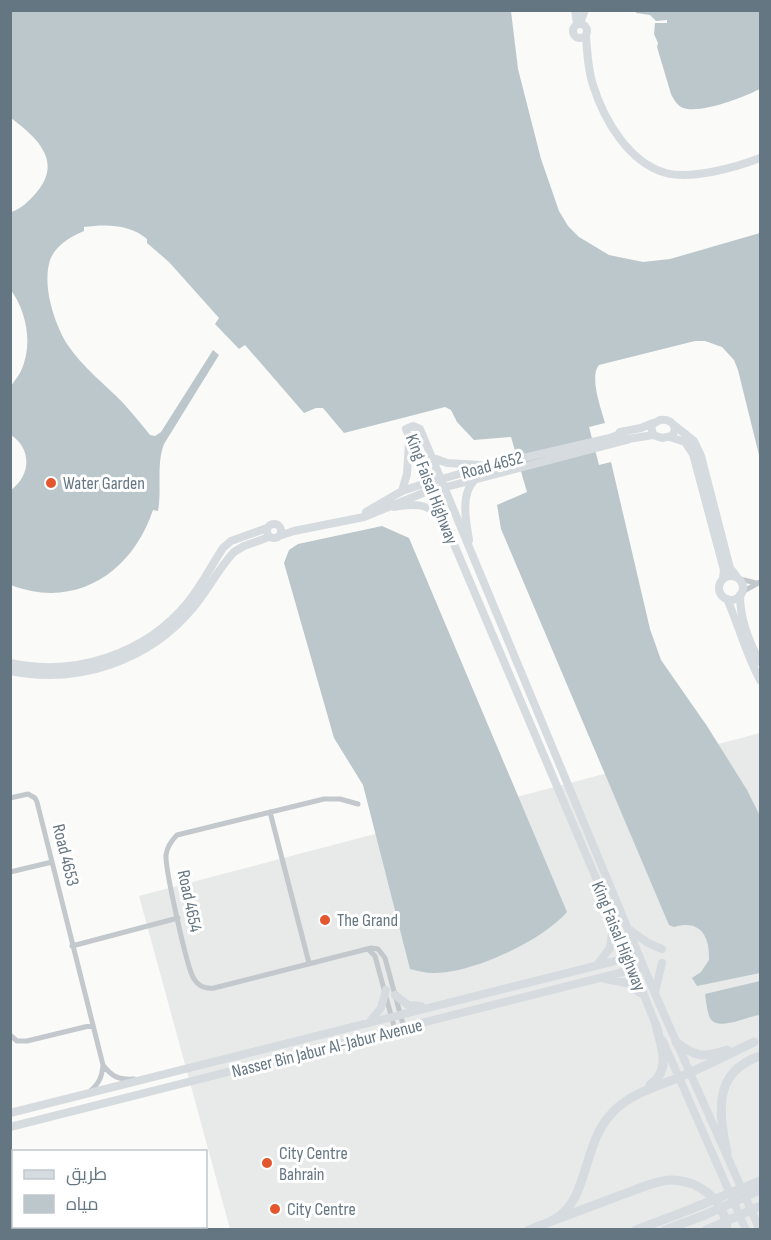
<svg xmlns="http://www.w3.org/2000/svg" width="771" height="1240" viewBox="0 0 771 1240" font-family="'Sofia Sans Condensed',Cairo,sans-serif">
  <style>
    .built { fill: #e8e9e9 }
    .water { fill: #bbc7cb }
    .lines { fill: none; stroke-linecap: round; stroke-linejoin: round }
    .street { stroke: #c3c8cc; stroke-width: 5 }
    .secondary { stroke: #d6dbdf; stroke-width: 8 }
    .highway { stroke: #d6dbdf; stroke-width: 9 }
    .poi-dot { fill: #e4572e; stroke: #fff; stroke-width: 2 }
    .labels { text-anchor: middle; stroke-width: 6; stroke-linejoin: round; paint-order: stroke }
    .street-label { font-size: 18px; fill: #657683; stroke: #fff }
    .poi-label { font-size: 18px; fill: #657683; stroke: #fff; text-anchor: start }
  </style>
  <rect width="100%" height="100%" fill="#fafaf8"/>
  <path class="built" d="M 760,733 L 760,1229 L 230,1229 L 139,896 Z"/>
  <path class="water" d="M 11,11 L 511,11 L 518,69 L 541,159 L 559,211 L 568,226 L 579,237 L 609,255 L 643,262 L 670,259 L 760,233 L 760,459 L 738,370 L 734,360 L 722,347 L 705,341 L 695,341 L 599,365 C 589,376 601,409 605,423 L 589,427 L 599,465 L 611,462 L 650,629 L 661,660 L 707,726 L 747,790 L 760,816 L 760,973 L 697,986 L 692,978 L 701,972 L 709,960 C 710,936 700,919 674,927 L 669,925 L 501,529 L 497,505 L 527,492 L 511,437 L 474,440 L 457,422 L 451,410 L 445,407 L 344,433 L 323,408 L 316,408 L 304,413 L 245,345 L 239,349 L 215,324 L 219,318 L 169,262 L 147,243 L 147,239 C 130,224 105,224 84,227 L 84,231 C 71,236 55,246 50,260 C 42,286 54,322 67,344 C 82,367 105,384 124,404 C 133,414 142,425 150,435 L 155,436 L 161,432 L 213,350 L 219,355 L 164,444 C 156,465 162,489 158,511 L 153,510 C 132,573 75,610 11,585 L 11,490 C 31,475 32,449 11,435 C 11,425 8,395 11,387 C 13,382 18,377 21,371 C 33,345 27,313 11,290 L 11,212 C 21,209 29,201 36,193 C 64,161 36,137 11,118 Z
    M 636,11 L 760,11 L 760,89 C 744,97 701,114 683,108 C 677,105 674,100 671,94 L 657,47 L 658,43 L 654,34 L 655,23 L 667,23 L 667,20 L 656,21 L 650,15 L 636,13 Z
    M 382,526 L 409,538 L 567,912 C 542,941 471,974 433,973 C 426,973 418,971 410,969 L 363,785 L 334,738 L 284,563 L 289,550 L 298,544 Z
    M 760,981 L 760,1015 C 747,1016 718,1032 710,1018 C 707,1011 706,1001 705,994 Z"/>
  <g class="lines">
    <path class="street" d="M 740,579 L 756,583
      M 742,592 L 760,582
      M 10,798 L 28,794 L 35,798 L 37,802 L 103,1065 C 102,1077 99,1084 89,1092
      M 358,804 L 340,799 L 324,799 L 177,835 C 171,841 167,847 166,855 C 165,868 187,969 194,979 C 199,987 206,989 214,988 L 371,948 L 378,949 L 385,958 L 404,1028
      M 270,812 L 309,963
      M 10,872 L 52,862
      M 72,946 L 178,918
      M 368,949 L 375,956 L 395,1030
      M 10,1035 L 17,1041 L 27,1041 L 93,1025
      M 103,1065 C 112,1077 119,1080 134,1079"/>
    <path class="secondary" d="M 575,10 L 577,24
      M 580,23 L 585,10
      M573 31a7 7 0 1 1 14 0a7 7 0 1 1-14 0Z
      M 586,35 C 587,52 588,69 593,85 C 604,120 629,163 666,173 C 691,180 737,167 760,158
      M 660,420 C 667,419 675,422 675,430 L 672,436 L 662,438 L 653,435 L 651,425 Z
      M 675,426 L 694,441 L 701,456 L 730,568 L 737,577
      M 620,432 L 641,428 L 653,423
      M 670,437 L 685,442 L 693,454 L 724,570 L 723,578
      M 622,440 L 653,435
      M 431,457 L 447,463 L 480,465
      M 402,491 L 407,474 L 409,442
      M 394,507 C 410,504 429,502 440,518
      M 366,512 L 402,491 L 420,485 L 488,466 L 610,438 L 625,432
      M267 531a7 7 0 1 1 14 0a7 7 0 1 1-14 0Z
      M 279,536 L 294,531 L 364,517 L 423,493 L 627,440
      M 469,540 C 466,522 460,493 475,480
      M719 588a12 12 0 1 1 24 0a12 12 0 1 1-24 0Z
      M 740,595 C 740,619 749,642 760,662
      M 727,599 C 739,626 746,654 760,680
      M 10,663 C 75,677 146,654 188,602 C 202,585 211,566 223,548 L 231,541 L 267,528
      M 10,671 C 78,685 149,661 193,608 C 208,590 218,569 234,552 L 244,546 L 269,537
      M 630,930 L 648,943 L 662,949
      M 597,965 L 610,948 L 613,925
      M 605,979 L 627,983 L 640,993
      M 655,992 L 662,963
      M 395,995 L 408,1005 L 421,1006
      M 371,1020 L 381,1008 L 386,990
      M 658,1030 L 613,918 L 425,476 L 406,429 L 413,426 L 420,429 L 655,994 L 760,1230
      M 663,1041 L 746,1230
      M 10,1113 L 639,955
      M 10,1127 L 643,967"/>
    <path class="highway" d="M 676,1042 C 695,1057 703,1058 727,1050
      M 650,1085 C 672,1070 661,1046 656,1025
      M 727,1153 C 719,1113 712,1072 760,1056
      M 551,1221 C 591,1202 580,1145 613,1112 C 634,1090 665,1085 691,1072 C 712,1063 733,1052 754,1042
      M 529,1230 C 559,1218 590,1207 621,1195 C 636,1190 654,1181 670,1180 C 699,1180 725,1200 727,1230
      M 636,1230 L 681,1213 L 760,1181
      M 665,1230 L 705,1215 L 760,1190
      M 706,1230 L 760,1206"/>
  </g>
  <g class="poi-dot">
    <circle cx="51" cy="483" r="6"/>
    <circle cx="325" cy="920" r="6"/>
    <circle cx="267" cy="1163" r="6"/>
    <circle cx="275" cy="1209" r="6"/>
  </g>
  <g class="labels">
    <g class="street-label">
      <text transform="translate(492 465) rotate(-15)" y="6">Road 4652</text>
      <text transform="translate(432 489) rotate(69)" y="6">King Faisal Highway</text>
      <text transform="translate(66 855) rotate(76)" y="6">Road 4653</text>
      <text transform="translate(190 901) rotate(78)" y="6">Road 4654</text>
      <text transform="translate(619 936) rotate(68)" y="6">King Faisal Highway</text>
      <text transform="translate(327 1048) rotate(-14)" y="6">Nasser Bin Jabur Al-Jabur Avenue</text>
    </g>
    <g class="poi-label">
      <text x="63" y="489">Water Garden</text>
      <text x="337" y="926">The Grand</text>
      <text x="279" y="1159">City Centre<tspan x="279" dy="21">Bahrain</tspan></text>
      <text x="287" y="1215">City Centre</text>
    </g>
  </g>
  <rect width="771" height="1240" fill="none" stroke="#657683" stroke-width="24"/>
  <rect x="12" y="1150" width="195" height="78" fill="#ffffff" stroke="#c1c8cd" stroke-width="1.5"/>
  <rect x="24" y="1170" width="30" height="9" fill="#d6dbdf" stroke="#c1c8cd" stroke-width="1.5"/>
  <text x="66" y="1180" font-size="18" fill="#657683">طريق</text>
  <rect x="24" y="1195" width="30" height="18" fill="#bbc7cb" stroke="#c1c8cd" stroke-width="1.5"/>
  <text x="66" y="1210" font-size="18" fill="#657683">مياه</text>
</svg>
